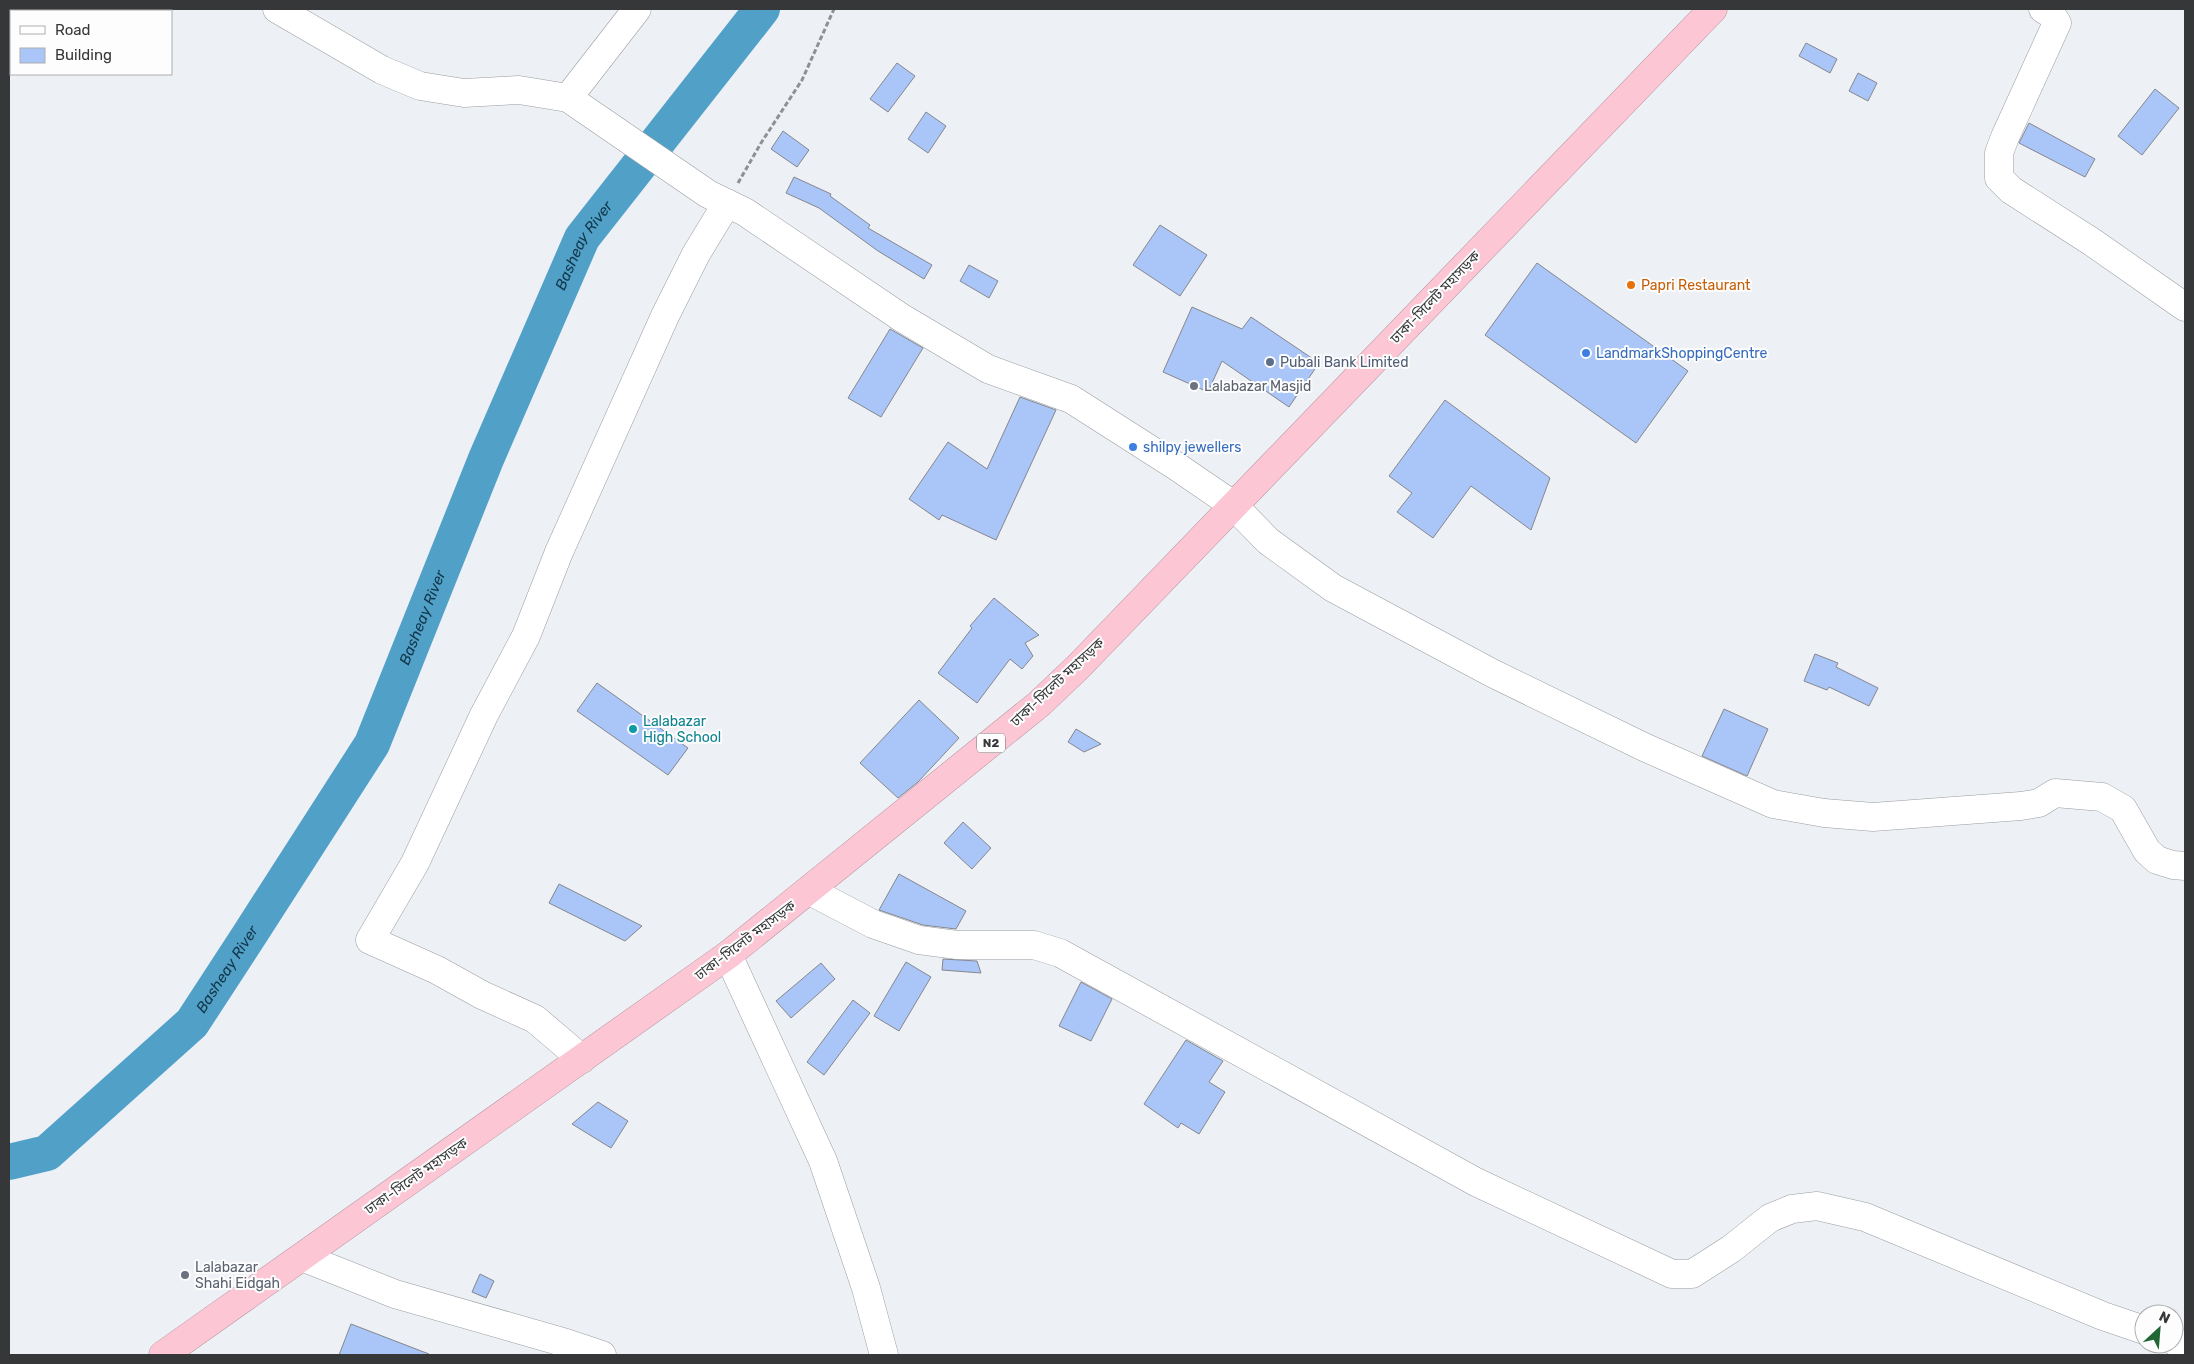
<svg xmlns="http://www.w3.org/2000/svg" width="2194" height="1364" viewBox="0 0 2194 1364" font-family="Rubik,'Noto Sans Bengali',sans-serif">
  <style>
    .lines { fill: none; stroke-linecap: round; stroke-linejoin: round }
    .river { stroke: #51a0c8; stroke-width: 36 }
    .building { fill: #aac5f8; stroke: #85878c }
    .minor-casing { stroke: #9a9da1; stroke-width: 29 }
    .highway-casing { stroke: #b7949e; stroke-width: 29 }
    .path { stroke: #8e9094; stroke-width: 3; stroke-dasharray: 5 2.5; stroke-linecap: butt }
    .minor { stroke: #fff; stroke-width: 28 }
    .highway { stroke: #fcc6d5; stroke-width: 28 }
    .food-dot { fill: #e8710a; stroke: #fdfdfe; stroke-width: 2 }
    .shop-dot { fill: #3f7fe0; stroke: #fdfdfe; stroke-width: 2 }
    .service-dot { fill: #5c6f8a; stroke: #fdfdfe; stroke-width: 2 }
    .worship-dot { fill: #6b7280; stroke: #fdfdfe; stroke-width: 2 }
    .culture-dot { fill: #0f9aa8; stroke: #fdfdfe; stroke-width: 2 }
    .labels { text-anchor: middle; stroke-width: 4; stroke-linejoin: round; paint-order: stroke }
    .shield { fill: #fdfdfe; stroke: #727274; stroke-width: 1 }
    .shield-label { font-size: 12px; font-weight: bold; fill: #363739 }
    .food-label { font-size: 14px; fill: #c56008; stroke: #fdfdfe; text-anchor: start }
    .street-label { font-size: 14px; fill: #363739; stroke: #fdfdfe }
    .shop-label { font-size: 14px; fill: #366cbe; stroke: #fdfdfe; text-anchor: start }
    .service-label { font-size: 14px; fill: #4e5e75; stroke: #fdfdfe; text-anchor: start }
    .worship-label { font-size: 14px; fill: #5b616d; stroke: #fdfdfe; text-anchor: start }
    .culture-label { font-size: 14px; fill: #0d838f; stroke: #fdfdfe; text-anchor: start }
    .water-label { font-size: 15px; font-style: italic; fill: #123648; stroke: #fdfdfe }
  </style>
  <rect width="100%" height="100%" fill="#edf0f5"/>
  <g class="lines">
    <path class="river" id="s1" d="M 9,1162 L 47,1153 L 192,1023 L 250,934 L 372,744 L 486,459 L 582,238 L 762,9"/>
  </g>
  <path class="building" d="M 1806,43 L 1837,59 L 1830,73 L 1799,56 Z
    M 897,63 L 915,76 L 888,112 L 870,99 Z
    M 1858,73 L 1877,83 L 1868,101 L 1849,91 Z
    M 2155,89 L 2179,108 L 2142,155 L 2118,136 Z
    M 926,112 L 946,126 L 928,153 L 908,139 Z
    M 2029,123 L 2095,159 L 2085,177 L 2019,143 Z
    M 783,131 L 809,150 L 797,167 L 771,149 Z
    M 794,177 L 831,194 L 830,196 L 870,225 L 868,228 L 932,265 L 924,279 L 878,251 L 819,208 L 786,193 Z
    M 1160,225 L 1207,255 L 1180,296 L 1133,265 Z
    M 1537,263 L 1688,371 L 1636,443 L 1485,335 Z
    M 969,265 L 998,281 L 989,298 L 960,281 Z
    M 1192,307 L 1242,329 L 1251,317 L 1319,363 L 1289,407 L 1222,361 L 1208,392 L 1163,372 Z
    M 890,329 L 923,348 L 881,417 L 848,398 Z
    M 1020,397 L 1056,410 L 996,540 L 942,515 L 939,520 L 909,499 L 948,442 L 987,469 Z
    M 1445,400 L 1550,478 L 1531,530 L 1471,486 L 1433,538 L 1397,512 L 1412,493 L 1389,476 Z
    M 994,598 L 1039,635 L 1025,643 L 1033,656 L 1022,669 L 1010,659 L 977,703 L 938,673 L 972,628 L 970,626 Z
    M 1815,654 L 1838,663 L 1836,667 L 1878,688 L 1869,706 L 1829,687 L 1827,690 L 1804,681 Z
    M 597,683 L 688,748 L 668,775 L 577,711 Z
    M 919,700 L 959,738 L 918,782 L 898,798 L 860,763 Z
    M 1724,709 L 1768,729 L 1747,776 L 1702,756 Z
    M 1076,729 L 1101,744 L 1084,752 L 1068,742 Z
    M 963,822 L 991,848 L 972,869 L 944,843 Z
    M 899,874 L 966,911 L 956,929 L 923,925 L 879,910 Z
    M 559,884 L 642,926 L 625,941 L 549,903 Z
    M 943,959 L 977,961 L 981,973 L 942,970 Z
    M 906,962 L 931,977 L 899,1031 L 874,1016 Z
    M 821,963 L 835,979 L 791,1018 L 776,1001 Z
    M 1081,982 L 1112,999 L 1091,1041 L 1059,1026 Z
    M 853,1000 L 870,1013 L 824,1075 L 807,1062 Z
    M 1186,1040 L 1223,1061 L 1209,1082 L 1225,1092 L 1199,1134 L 1181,1123 L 1178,1128 L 1144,1104 Z
    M 598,1102 L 628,1121 L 611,1148 L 572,1124 Z
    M 480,1274 L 494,1281 L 486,1298 L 472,1292 Z
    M 351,1324 L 429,1354 L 428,1355 L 339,1355 Z"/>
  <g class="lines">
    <g class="minor-casing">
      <path id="minor" d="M 277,9 L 382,70 L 420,86 L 464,93 L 519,90 L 568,98 L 708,194 L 745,212 L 902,318 L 988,369 L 1071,399 L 1176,466 L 1233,505 L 1268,541 L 1333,588 L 1492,673 L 1644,747 L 1773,804 L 1824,813 L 1873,817 L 2021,806 L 2039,803 L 2055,793 L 2102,797 L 2123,809 L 2147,851 L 2157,860 L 2173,865 L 2185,866
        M 2043,9 L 2051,14 L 2057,23 L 2005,137 L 1999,153 L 1999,178 L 2011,190 L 2092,242 L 2185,307
        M 568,98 L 637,9
        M 810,891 L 873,924 L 919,940 L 957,945 L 1034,945 L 1060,953 L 1476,1182 L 1672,1274 L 1692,1274 L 1731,1249 L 1770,1218 L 1792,1209 L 1817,1206 L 1865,1217 L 2103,1316 L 2144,1330
        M 728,955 L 823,1161 L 866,1288 L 884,1355
        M 582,1059 L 535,1019 L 482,995 L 437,970 L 370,940 L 415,863 L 484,715 L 526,636 L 559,552 L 665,316 L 696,254 L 727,203
        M 302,1257 L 395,1294 L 566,1343 L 602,1355
        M 2174,1341 L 2185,1346"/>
    </g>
    <g class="highway-casing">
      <path id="highway" d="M 163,1355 L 728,955 L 1039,704 L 1079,666 L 1713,9"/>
    </g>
    <path class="path" d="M 738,183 L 761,143 L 802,80 L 834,9"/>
    <use href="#minor" class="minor"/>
    <use href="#highway" class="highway"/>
  </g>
  <circle class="food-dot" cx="1631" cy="285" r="5"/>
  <g class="shop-dot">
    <circle cx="1586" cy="353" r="5"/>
    <circle cx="1133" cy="447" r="5"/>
  </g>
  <circle class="service-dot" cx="1270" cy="362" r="5"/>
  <g class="worship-dot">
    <circle cx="1194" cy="386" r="5"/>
    <circle cx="185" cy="1275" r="5"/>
  </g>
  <circle class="culture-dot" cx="633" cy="729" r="5"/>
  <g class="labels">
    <rect class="shield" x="977" y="733.5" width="28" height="19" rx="4"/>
    <g class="shield-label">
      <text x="991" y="747">N2</text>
    </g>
    <g class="food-label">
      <text x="1641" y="290">Papri Restaurant</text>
    </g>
    <g class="street-label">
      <text transform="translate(1435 297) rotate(-46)" y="5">ঢাকা-সিলেট মহাসড়ক</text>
      <text transform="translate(1057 682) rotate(-43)" y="5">ঢাকা-সিলেট মহাসড়ক</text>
      <text transform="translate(745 940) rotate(-37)" y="5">ঢাকা-সিলেট মহাসড়ক</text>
      <text transform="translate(416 1176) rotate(-35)" y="5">ঢাকা-সিলেট মহাসড়ক</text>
    </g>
    <g class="shop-label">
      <text x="1596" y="358">LandmarkShoppingCentre</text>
      <text x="1143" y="452">shilpy jewellers</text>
    </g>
    <g class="service-label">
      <text x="1280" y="367">Pubali Bank Limited</text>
    </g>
    <g class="worship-label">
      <text x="1204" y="391">Lalabazar Masjid</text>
      <text x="195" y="1272">Lalabazar<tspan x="195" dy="16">Shahi Eidgah</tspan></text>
    </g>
    <g class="culture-label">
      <text x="643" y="726">Lalabazar<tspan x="643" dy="16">High School</tspan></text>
    </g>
    <g class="water-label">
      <text dy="5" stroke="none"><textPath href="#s1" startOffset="1108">Basheay River</textPath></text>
      <text dy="5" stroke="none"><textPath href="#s1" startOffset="702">Basheay River</textPath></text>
      <text dy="5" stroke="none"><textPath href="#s1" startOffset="298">Basheay River</textPath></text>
    </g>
  </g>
  <rect width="2194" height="1364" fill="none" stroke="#363739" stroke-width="20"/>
  <rect x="10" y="10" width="162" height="65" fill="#fdfdfe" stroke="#adaeaf"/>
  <rect x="20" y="26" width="25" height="8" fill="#ffffff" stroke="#adaeaf"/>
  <text x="55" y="35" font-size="15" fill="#363739">Road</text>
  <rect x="20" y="48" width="25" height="15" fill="#aac5f8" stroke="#adaeaf"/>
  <text x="55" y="60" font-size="15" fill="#363739">Building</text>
  <g transform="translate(2159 1329) rotate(26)"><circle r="24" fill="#fdfdfe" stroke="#adaeaf"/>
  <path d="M0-4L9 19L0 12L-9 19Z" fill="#206733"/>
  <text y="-8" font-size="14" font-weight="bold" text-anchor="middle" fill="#363739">N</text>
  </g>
</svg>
